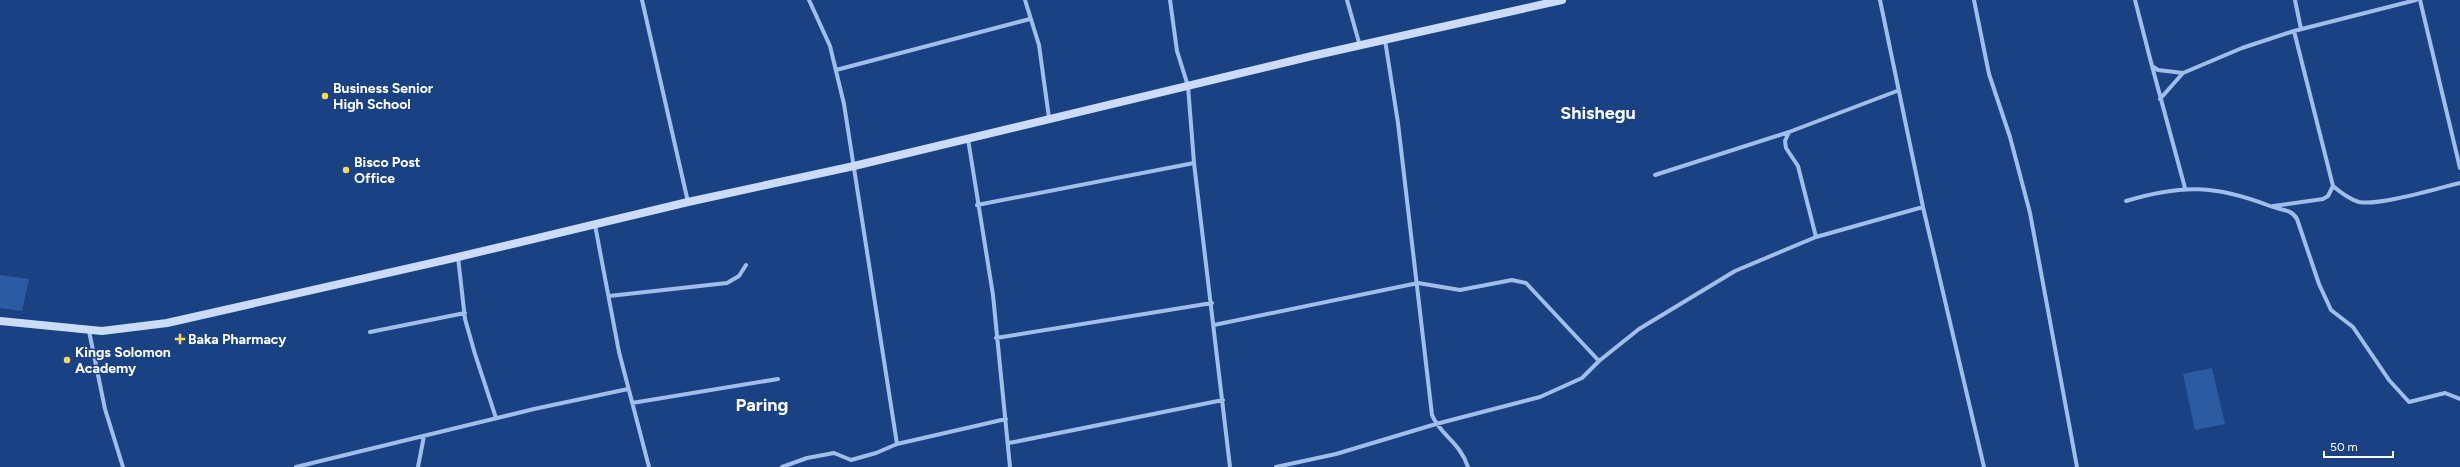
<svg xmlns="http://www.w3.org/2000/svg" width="2460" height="467" viewBox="0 0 2460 467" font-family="Figtree,sans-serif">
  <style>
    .green { fill: #2d5ba2 }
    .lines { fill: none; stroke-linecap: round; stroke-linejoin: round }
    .minor { stroke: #9fbeeb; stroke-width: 4 }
    .secondary { stroke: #cbdcf8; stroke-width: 8 }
    .poi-dot { fill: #fdd75b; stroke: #1a4283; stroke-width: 1.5 }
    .labels { text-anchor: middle; stroke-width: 3; stroke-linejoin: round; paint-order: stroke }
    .poi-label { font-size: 14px; font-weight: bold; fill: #fff; stroke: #1a4283; text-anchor: start }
    .district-label { font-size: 18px; font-weight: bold; fill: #fff; stroke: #1a4283 }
  </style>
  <rect width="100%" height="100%" fill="#1a4283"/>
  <path class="green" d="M 0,275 L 29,279 L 22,311 L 0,308 Z
    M 2212,368 L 2225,424 L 2195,430 L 2183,374 Z"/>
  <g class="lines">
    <path class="minor" d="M 642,0 L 688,202
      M 809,0 L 830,46 L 844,104 L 897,444
      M 1025,0 L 1039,45 L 1049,118
      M 1170,0 L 1177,51 L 1188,86 L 1194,163 L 1230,467
      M 1347,0 L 1360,46
      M 1880,0 L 1923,207 L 1984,467
      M 1974,0 L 1989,74 L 2010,137 L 2030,213 L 2077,467
      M 2135,0 L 2152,66 L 2158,70 L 2183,73 L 2242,48 L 2294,31 L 2416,0
      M 2295,0 L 2301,29
      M 2420,0 L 2460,168
      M 2294,31 L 2333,186 C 2341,193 2349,199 2359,202 C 2379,206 2438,188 2460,183
      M 1385,40 L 1398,123 L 1432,415 C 1440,435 1460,442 1468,467
      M 2152,66 L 2185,188
      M 836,70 L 1030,19
      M 2160,99 L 2183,73
      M 968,139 L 993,295 L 1010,467
      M 1655,175 L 1789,132
      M 2126,201 C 2182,184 2216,185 2270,206 C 2280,210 2292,209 2297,219 L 2319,284 L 2331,310 L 2353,327 L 2389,380 L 2409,402 L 2445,393 L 2460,399
      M 977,205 L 1194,163
      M 2273,206 L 2323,199 L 2328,196 L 2333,186
      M 595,225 L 619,352 L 649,467
      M 1816,237 L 1798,166 L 1786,148 L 1785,141 L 1789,132 L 1897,91
      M 458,257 L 465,319 L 475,354 L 496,418
      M 609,296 L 727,283 L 739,276 L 746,265
      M 1214,325 L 1418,283 L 1460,290 L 1512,280 L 1526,283 L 1599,361
      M 89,331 L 105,409 L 123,467
      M 370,332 L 465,313
      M 996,338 L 1212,303
      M 632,403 L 778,379
      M 1009,443 L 1223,400
      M 296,467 L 534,409 L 628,389
      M 418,467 L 424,436
      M 782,467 L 807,458 L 834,453 L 851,460 L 876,453 L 897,444 L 1006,419
      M 1276,467 L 1336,454 L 1436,424 L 1540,397 L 1582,378 L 1599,361 L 1639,329 L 1735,271 L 1816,237 L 1923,207"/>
    <path class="secondary" d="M 0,321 L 102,331 L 167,323 L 458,257 L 688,202 L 854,166 L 1312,56 L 1562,0"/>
  </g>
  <g class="poi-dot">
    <circle cx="325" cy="96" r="4"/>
    <circle cx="346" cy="170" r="4"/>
    <path d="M178 333h4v4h4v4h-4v4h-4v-4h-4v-4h4z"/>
    <circle cx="67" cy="360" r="4"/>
  </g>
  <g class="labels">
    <g class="poi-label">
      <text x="333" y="93">Business Senior<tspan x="333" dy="16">High School</tspan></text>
      <text x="354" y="167">Bisco Post<tspan x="354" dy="16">Office</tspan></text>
      <text x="188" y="344">Baka Pharmacy</text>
      <text x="75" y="357">Kings Solomon<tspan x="75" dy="16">Academy</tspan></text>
    </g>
    <g class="district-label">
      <text x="1598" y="119">Shishegu</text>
      <text x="762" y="411">Paring</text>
    </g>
  </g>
  <path d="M2324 451v6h69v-6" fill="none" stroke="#ffffff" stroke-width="2"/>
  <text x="2330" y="451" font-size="12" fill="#ffffff" stroke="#1a4283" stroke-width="3" paint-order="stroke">50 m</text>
</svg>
